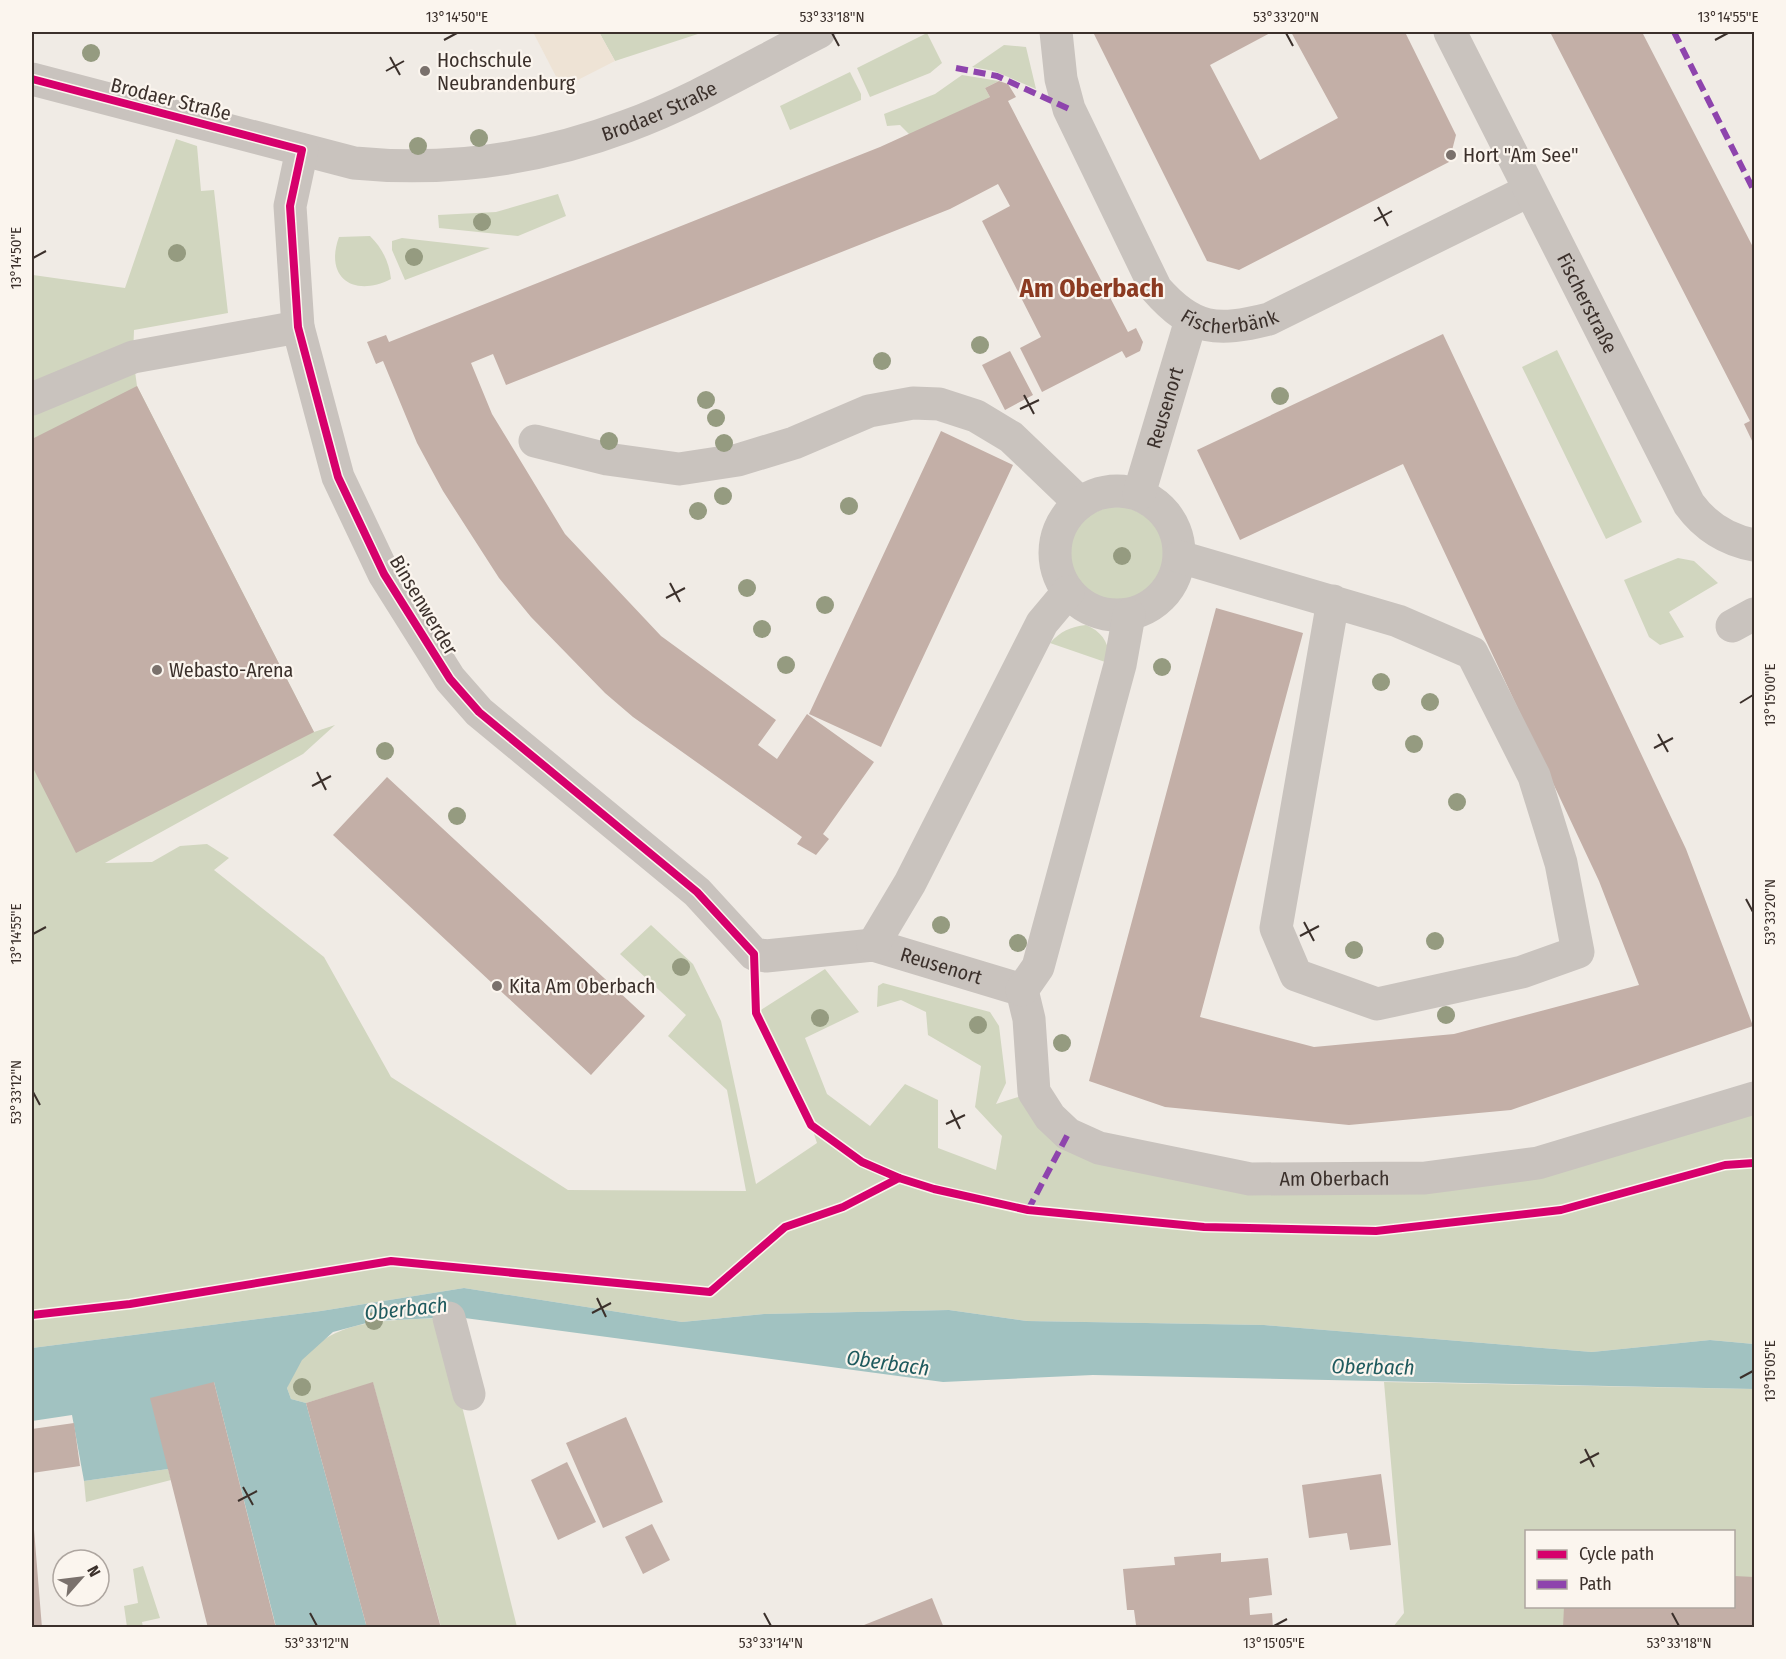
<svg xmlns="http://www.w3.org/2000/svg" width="1786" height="1659" viewBox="0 0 1786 1659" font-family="'Fira Sans Condensed',sans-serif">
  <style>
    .green { fill: #d1d6bf; fill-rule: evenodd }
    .plaza { fill: #eee3d5 }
    .water { fill: #a1c2c1 }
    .building { fill: #c3afa7 }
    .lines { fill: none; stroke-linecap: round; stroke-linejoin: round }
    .minor { stroke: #c9c3be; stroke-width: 33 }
    .quiet { stroke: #8e44ad; stroke-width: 6; stroke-dasharray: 12 6; stroke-linecap: butt }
    .cycleway-casing { stroke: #fbf5ee; stroke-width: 11 }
    .cycleway { stroke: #d6006c; stroke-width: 8 }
    .tree { fill: #959b80 }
    .ticks { fill: none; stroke: #3b302b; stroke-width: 2 }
    .poi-dot { fill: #7a716c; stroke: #fbf5ee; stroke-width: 2 }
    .labels { text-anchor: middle; stroke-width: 4.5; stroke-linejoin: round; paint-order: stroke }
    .poi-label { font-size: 20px; fill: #3b302b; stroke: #fbf5ee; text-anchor: start }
    .street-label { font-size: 20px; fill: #3b302b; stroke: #fbf5ee }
    .water-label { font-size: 21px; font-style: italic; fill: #1f5a5e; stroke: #fbf5ee }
    .district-label { font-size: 26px; font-weight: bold; fill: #8c3b22; stroke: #fbf5ee }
    .neatline { fill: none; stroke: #3b302b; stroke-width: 2 }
    .ticks-label { font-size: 15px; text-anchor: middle; fill: #3b302b }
  </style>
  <rect width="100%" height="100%" fill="#f0ebe5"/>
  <path class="green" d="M 599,32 L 704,32 L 615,61 Z
    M 927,33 L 942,63 L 930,73 L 870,97 L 857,68 Z
    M 1004,45 L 1026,47 L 1036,89 L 994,71 L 972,67 Z
    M 850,72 L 861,94 L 861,100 L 790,130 L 780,106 Z
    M 962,75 L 999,81 L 985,88 L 990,97 L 910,135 L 900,125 L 887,126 L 884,114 L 935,94 Z
    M 176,139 L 197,146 L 201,191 L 214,190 L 228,313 L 134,330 L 133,357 L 137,386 L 314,732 L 335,725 L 303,754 L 105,863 L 152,862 L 180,846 L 207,844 L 229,858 L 214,870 L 324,957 L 391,1077 L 568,1190 L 746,1191 L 727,1090 L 668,1036 L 686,1015 L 620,954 L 651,925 L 693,964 L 721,1021 L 756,1184 L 817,1143 L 811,1125 L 756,1013 L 825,969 L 859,1012 L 805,1038 L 827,1094 L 870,1126 L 905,1084 L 938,1100 L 938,1148 L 996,1170 L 1002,1136 L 975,1107 L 981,1066 L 928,1035 L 926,1012 L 901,1000 L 877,1007 L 878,986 L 883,983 L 990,1012 L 999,1026 L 1006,1083 L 996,1104 L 1034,1092 L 1050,1117 L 1250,1179 L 1425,1178 L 1754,1098 L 1754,1344 L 1710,1340 L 1592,1352 L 1264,1325 L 1027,1321 L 949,1310 L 764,1314 L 682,1322 L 464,1288 L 321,1311 L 32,1348 L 33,275 L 125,288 Z
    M 558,194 L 566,216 L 518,236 L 439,228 L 438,215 L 496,212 Z
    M 370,236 C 382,248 389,261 391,279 C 354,298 324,278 339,237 Z
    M 402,238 L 490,248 L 405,280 L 392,250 L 392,241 Z
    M 1557,350 L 1642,522 L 1606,539 L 1522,367 Z
    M1069 555a48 48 0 1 1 96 0a48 48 0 1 1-96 0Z
    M 1678,558 L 1694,561 L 1718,583 L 1669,612 L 1684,637 L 1660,645 L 1649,637 L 1624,580 Z
    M 1086,625 C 1103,632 1111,645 1108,663 L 1050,643 C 1061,631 1070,627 1086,625 Z
    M 440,1318 L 517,1627 L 441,1627 L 373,1383 L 306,1403 L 291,1399 L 287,1388 C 291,1379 295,1367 302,1359 C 337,1317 390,1321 440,1318 Z
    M 1384,1382 L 1754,1389 L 1754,1627 L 1393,1627 L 1404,1613 ZM 1526,1532 L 1734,1532 L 1734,1606 L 1526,1606 Z
    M 168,1469 L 171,1480 L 86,1502 L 84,1481 Z
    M 143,1566 L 160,1618 L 142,1622 L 143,1627 L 127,1627 L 124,1606 L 138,1603 L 133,1569 Z"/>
  <path class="plaza" d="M 533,32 L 599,32 L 615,61 L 562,88 Z"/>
  <path class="water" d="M 464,1288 L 682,1322 L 764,1314 L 949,1310 L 1027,1321 L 1264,1325 L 1592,1352 L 1710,1340 L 1754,1344 L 1754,1389 L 1093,1375 L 943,1382 L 457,1317 L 374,1321 L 333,1332 L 302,1360 L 287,1388 L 291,1399 L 306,1403 L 367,1628 L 276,1627 L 214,1382 L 168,1469 L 84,1481 L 72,1415 L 32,1421 L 32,1348 L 321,1311 Z"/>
  <path class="building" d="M 1093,32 L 1272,32 L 1210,65 L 1260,160 L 1338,118 L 1291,32 L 1405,32 L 1456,135 L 1449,162 L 1239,270 L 1207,261 Z
    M 1550,32 L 1642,32 L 1754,249 L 1754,445 L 1744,424 L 1750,421 Z
    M 999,81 L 1008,84 L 1016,97 L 1008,101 L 1128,332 L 1136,328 L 1143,342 L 1140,351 L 1126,358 L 1122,351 L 1042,392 L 1020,348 L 1041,337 L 982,221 L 1010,206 L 998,184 L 950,209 L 506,385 L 493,354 L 471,363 L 492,414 L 565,534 L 661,636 L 776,720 L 758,745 L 777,759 L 807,714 L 874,762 L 823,834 L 829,839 L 816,855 L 797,844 L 802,837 L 633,717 L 605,693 L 531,617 L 499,578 L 443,491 L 417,443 L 383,361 L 376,364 L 367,342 L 386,335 L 389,342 L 880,147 L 990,97 L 985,88 Z
    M 1443,334 L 1686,849 L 1753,1026 L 1511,1110 L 1349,1125 L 1165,1107 L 1089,1081 L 1216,608 L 1303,633 L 1200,1017 L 1314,1047 L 1454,1034 L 1639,985 L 1599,881 L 1403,464 L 1240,540 L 1197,450 Z
    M 1010,351 L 1033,395 L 1005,410 L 982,365 Z
    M 137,386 L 314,732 L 76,853 L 32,766 L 32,439 Z
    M 941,431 L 1013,465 L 881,747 L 809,714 Z
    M 387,777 L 645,1016 L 591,1075 L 333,835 Z
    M 214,1382 L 276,1628 L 208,1628 L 150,1398 Z
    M 373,1382 L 441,1628 L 367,1628 L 306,1403 Z
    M 626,1417 L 663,1502 L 603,1528 L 566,1443 Z
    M 74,1423 L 80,1466 L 32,1473 L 32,1429 Z
    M 567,1462 L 596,1522 L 558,1540 L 531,1480 Z
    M 1381,1474 L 1391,1545 L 1350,1550 L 1347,1533 L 1309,1538 L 1302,1485 Z
    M 32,1517 L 33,1517 L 42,1628 L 32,1628 Z
    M 652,1524 L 670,1560 L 643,1574 L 625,1537 Z
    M 1221,1553 L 1221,1562 L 1268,1558 L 1272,1595 L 1249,1598 L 1250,1615 L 1272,1613 L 1273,1628 L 1127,1628 L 1136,1625 L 1134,1610 L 1127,1610 L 1123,1569 L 1175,1565 L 1174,1557 Z
    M 1734,1576 L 1754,1577 L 1754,1628 L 1563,1628 L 1564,1606 L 1734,1606 Z
    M 932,1598 L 944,1628 L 859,1628 L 859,1627 Z"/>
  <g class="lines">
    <g class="minor">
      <path id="s1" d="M 1056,32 L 1061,79 L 1069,109 L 1156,289 C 1193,331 1217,332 1269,319 L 1528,191"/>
      <path id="s2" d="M 1450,32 L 1689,504 C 1705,526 1727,540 1754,545"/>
      <path id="s3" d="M 32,79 L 354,163 C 447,172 539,159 627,126 C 693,102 756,64 819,32"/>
      <path id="s4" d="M 302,150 L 290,206 L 298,327 L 338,477 L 384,574 L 450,679 L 479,712 L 697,892 L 754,954 L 766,956 L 873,945 L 1022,990"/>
      <path d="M 32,399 L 133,357 L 298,327"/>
      <path d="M 535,441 L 607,459 L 679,469 L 738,460 L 794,443 L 869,411 L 913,403 L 939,404 L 976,416 L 1011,437 L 1080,503"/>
      <circle cx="1117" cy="553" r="62"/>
      <path id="s5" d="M 1139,494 L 1191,320"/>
      <path d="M 1180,557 L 1398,621 L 1472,653 L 1534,776 L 1561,863 L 1578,952 L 1522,972 L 1377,1004 L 1296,975 L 1276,928 L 1333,601"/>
      <path d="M 1732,626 L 1754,614"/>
      <path d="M 873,945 L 910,883 L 1042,623 L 1068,592"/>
      <path id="s6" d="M 1022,990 L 1029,1019 L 1034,1092 L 1050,1117 L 1068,1134 L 1099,1148 L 1250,1179 L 1425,1178 L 1538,1163 L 1754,1098"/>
      <path d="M 1022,990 L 1038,967 L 1120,665 L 1129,615"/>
      <path d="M 449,1318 L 469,1394"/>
    </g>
    <path class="quiet" d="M 1674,32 L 1754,191
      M 956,68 L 997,76 L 1069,109
      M 1028,1210 L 1068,1134"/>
    <g class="cycleway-casing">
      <path id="cycleway" d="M 32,79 L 302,150 L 290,206 L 298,327 L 338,477 L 384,574 L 450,679 L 479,712 L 697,892 L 754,954 L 756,1013 L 811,1125 L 862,1162 L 899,1178 L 934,1189 L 1028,1210 L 1204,1227 L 1376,1231 L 1561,1210 L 1725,1165 L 1754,1163
        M 32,1315 L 130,1304 L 391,1261 L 710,1292 L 785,1227 L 843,1207 L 899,1178"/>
    </g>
    <use href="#cycleway" class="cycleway"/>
  </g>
  <g class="tree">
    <circle cx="91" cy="53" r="9"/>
    <circle cx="479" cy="138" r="9"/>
    <circle cx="418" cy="146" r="9"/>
    <circle cx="482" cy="222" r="9"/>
    <circle cx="177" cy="253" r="9"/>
    <circle cx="414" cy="257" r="9"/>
    <circle cx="980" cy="345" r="9"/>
    <circle cx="882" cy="361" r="9"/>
    <circle cx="1280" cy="396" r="9"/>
    <circle cx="706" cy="400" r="9"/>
    <circle cx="716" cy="418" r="9"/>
    <circle cx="609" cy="441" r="9"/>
    <circle cx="724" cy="443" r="9"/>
    <circle cx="723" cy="496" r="9"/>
    <circle cx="849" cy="506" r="9"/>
    <circle cx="698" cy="511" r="9"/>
    <circle cx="1122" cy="556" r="9"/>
    <circle cx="747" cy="588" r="9"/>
    <circle cx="825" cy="605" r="9"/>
    <circle cx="762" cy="629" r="9"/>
    <circle cx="786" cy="665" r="9"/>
    <circle cx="1162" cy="667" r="9"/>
    <circle cx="1381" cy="682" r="9"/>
    <circle cx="1430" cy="702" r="9"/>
    <circle cx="1414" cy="744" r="9"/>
    <circle cx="385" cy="751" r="9"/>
    <circle cx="1457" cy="802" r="9"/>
    <circle cx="457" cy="816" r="9"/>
    <circle cx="941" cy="925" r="9"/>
    <circle cx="1435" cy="941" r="9"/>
    <circle cx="1018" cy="943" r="9"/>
    <circle cx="1354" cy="950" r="9"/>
    <circle cx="681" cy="967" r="9"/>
    <circle cx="1446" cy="1015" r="9"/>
    <circle cx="820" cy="1018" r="9"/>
    <circle cx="978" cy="1025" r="9"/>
    <circle cx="1062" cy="1043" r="9"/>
    <circle cx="374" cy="1321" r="9"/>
    <circle cx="302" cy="1387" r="9"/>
  </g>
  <path class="ticks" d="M 832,33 L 839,46M 1286,33 L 1293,46M 444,40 L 457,33M 1715,40 L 1728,33M 390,57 L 400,75M 386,71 L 404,61M 1378,207 L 1388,226M 1374,221 L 1392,211M 33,258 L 46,251M 1024,395 L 1034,414M 1020,409 L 1039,400M 670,583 L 680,602M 666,598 L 685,588M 1740,703 L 1753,695M 1658,734 L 1668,752M 1654,748 L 1673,738M 317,772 L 326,790M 312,786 L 331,776M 1746,899 L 1753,912M 1304,922 L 1314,941M 33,934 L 46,927M 1300,936 L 1319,926M 33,1092 L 40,1105M 951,1110 L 960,1129M 946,1124 L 965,1115M 597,1298 L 606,1317M 592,1313 L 611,1303M 1740,1378 L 1753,1371M 1585,1449 L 1594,1467M 1580,1463 L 1599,1453M 243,1487 L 253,1505M 238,1501 L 257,1491M 310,1613 L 317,1626M 764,1613 L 771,1626M 1672,1613 L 1679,1626M 1274,1626 L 1287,1619"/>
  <g class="poi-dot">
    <circle cx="425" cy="71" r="6"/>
    <circle cx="1451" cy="155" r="6"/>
    <circle cx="157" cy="670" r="6"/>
    <circle cx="497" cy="986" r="6"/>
  </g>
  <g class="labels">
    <g class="poi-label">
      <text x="437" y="67">Hochschule<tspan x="437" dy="23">Neubrandenburg</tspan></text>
      <text x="1463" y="162">Hort "Am See"</text>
      <text x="169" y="677">Webasto-Arena</text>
      <text x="509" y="993">Kita Am Oberbach</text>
    </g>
    <g class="street-label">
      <text transform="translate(171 99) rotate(14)" y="7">Brodaer Straße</text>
      <text dy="7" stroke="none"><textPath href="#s3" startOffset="646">Brodaer Straße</textPath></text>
      <text dy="7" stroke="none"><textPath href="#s2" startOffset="304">Fischerstraße</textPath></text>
      <text dy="7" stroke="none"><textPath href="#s1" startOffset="364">Fischerbänk</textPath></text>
      <text dy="7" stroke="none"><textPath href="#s5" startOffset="90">Reusenort</textPath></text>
      <text transform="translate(424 605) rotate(59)" y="7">Binsenwerder</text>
      <text dy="7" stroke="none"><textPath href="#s4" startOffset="1167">Reusenort</textPath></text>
      <text dy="7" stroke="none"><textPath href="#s6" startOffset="430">Am Oberbach</textPath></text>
    </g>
    <g class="water-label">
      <text transform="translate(406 1309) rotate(-6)" y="7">Oberbach</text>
      <text transform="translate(888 1363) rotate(8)" y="7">Oberbach</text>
      <text transform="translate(1373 1367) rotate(1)" y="7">Oberbach</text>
    </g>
    <g class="district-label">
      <text x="1092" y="297">Am Oberbach</text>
    </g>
  </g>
  <rect width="1786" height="1659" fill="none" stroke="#fbf5ee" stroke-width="66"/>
  <rect x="1525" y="1530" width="210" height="78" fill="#fbf5ee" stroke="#aea6a0" stroke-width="1.5"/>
  <rect x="1537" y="1550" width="30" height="9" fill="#d6006c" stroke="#aea6a0" stroke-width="1.5"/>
  <text x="1579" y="1560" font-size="18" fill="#3b302b">Cycle path</text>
  <rect x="1537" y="1580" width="30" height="9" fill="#8e44ad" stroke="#aea6a0" stroke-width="1.5"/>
  <text x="1579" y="1590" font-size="18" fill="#3b302b">Path</text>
  <g transform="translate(81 1578) rotate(62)"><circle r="28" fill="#fbf5ee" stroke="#aea6a0" stroke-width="1.5"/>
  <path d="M0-4.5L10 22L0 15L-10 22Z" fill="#7a716c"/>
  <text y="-9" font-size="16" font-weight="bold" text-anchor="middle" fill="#3b302b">N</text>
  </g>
  <rect x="33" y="33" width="1720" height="1593" class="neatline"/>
  <g class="ticks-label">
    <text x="457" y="22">13°14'50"E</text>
    <text x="832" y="22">53°33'18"N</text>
    <text x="1286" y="22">53°33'20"N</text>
    <text x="1728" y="22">13°14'55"E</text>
    <text transform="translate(16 258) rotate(-90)" y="5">13°14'50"E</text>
    <text transform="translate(1770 695) rotate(-90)" y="5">13°15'00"E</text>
    <text transform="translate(1770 912) rotate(-90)" y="5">53°33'20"N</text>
    <text transform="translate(16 934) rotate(-90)" y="5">13°14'55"E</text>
    <text transform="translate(16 1092) rotate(-90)" y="5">53°33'12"N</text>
    <text transform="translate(1770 1371) rotate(-90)" y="5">13°15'05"E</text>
    <text x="317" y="1648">53°33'12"N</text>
    <text x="771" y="1648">53°33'14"N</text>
    <text x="1274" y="1648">13°15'05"E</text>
    <text x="1679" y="1648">53°33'18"N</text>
  </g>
</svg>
